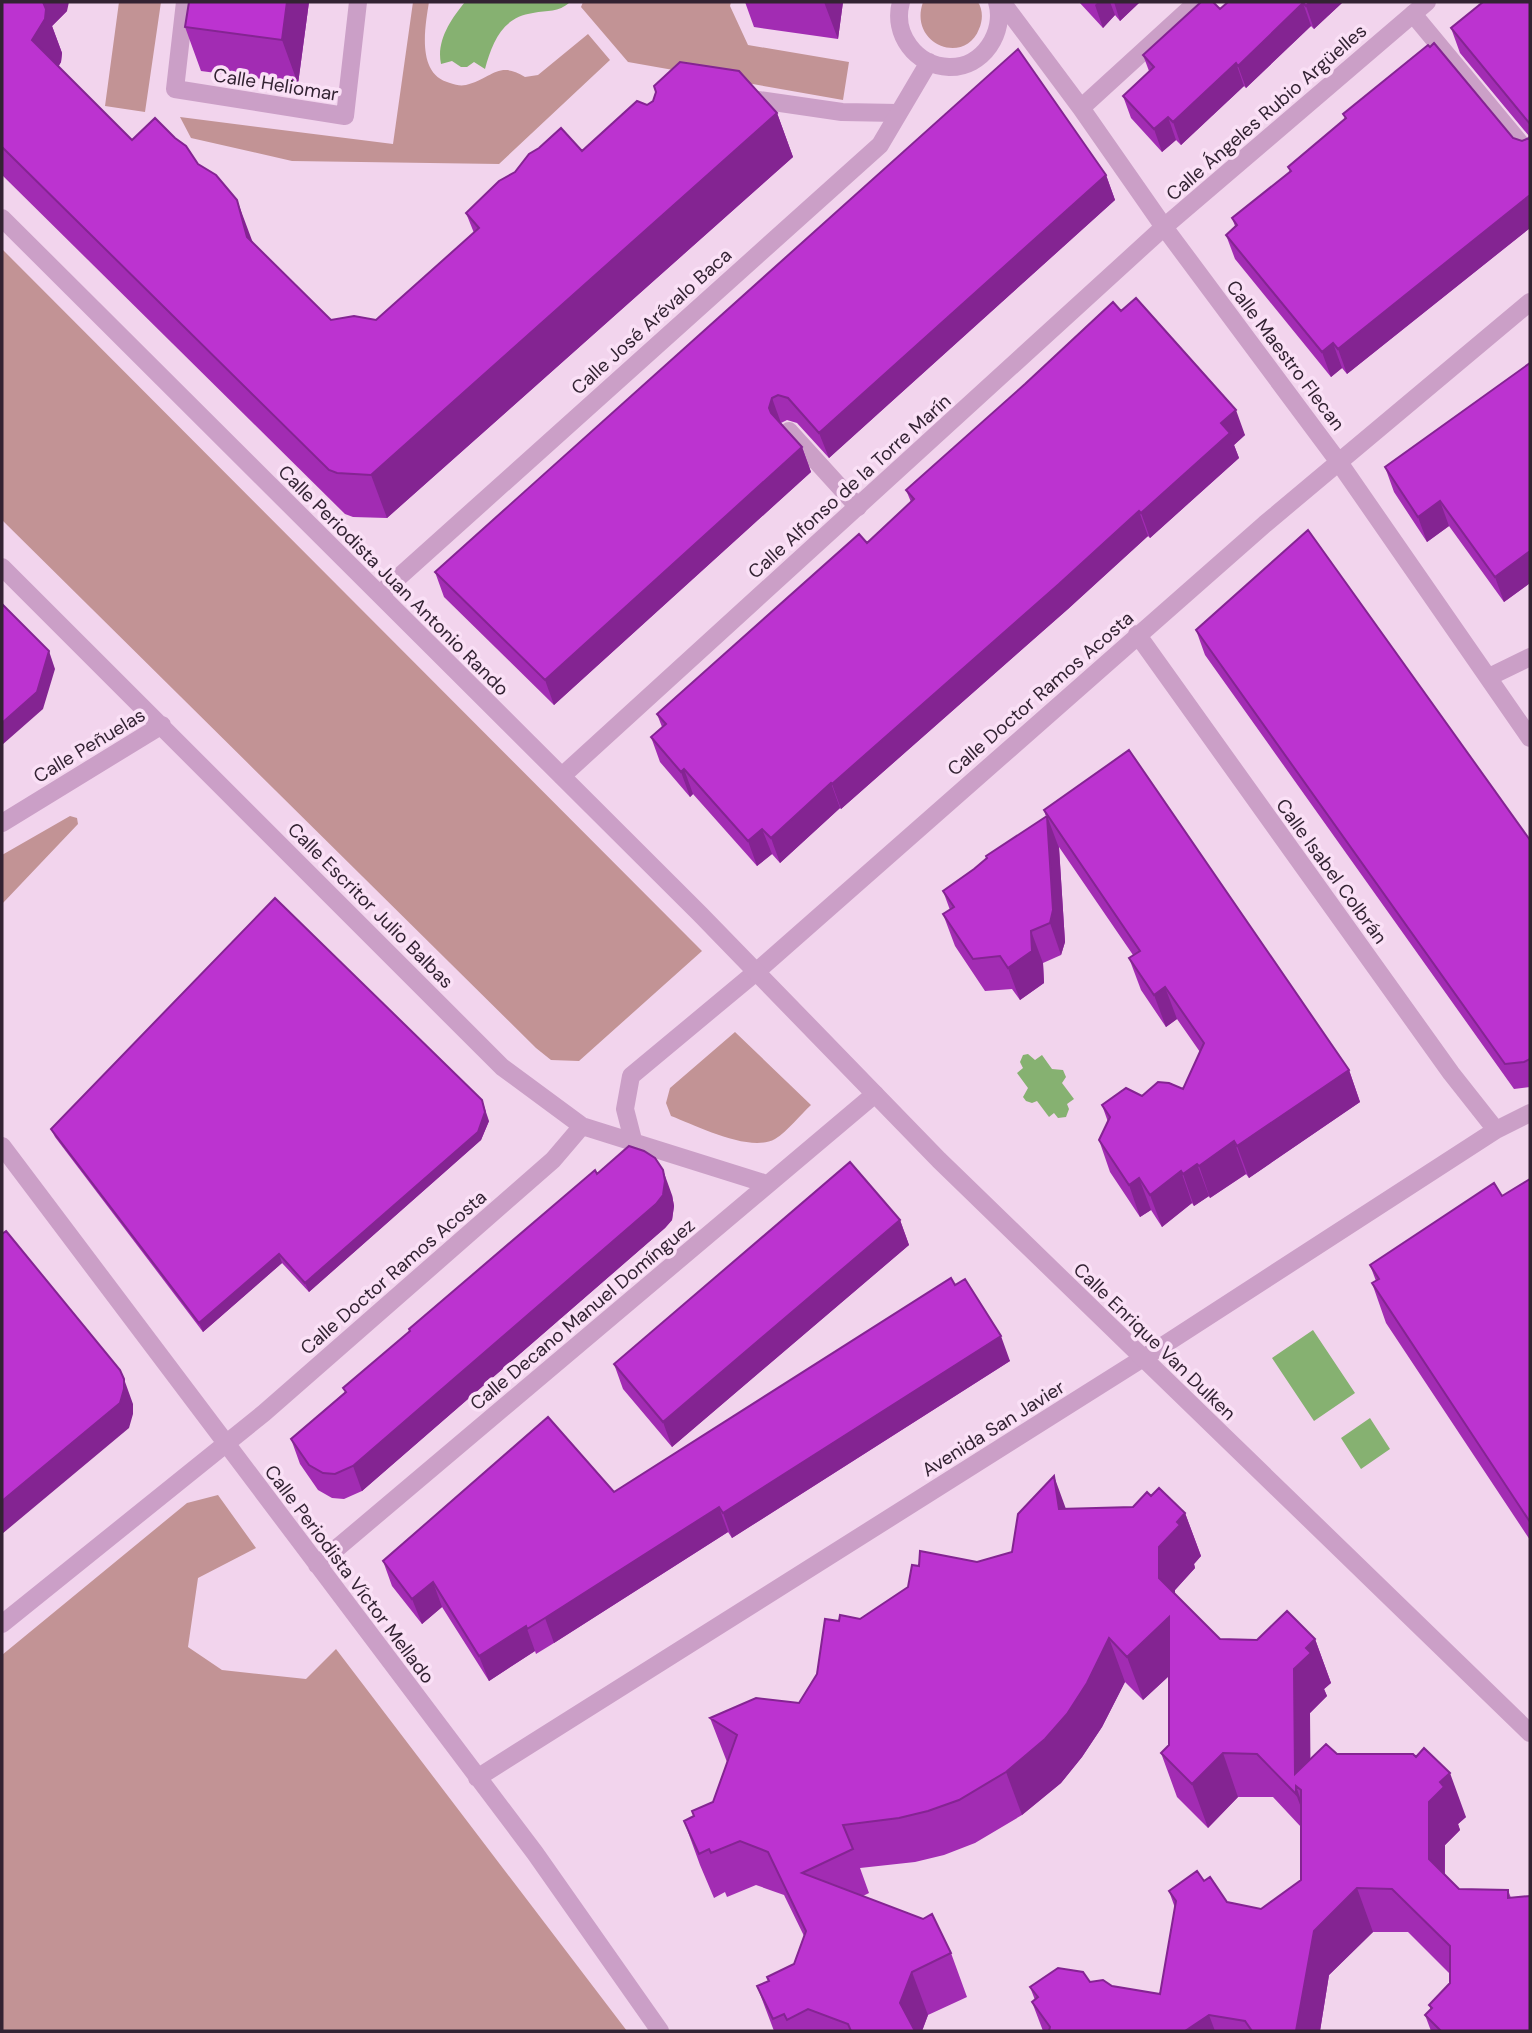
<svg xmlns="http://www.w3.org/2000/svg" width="1532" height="2033" viewBox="0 0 1532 2033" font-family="'DM Sans',sans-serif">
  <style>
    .green { fill: #c29395 }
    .water { fill: #86b171 }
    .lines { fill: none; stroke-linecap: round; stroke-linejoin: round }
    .service { stroke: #cb9fc7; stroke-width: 18 }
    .pedestrian { stroke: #cb9fc7; stroke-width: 18 }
    .minor { stroke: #cb9fc7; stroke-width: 18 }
    .tertiary { stroke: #cb9fc7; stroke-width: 18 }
    .wall { fill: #a22cb3 }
    .shaded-wall { fill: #842492 }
    .building { fill: #bc33d0; stroke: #842492; stroke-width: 2 }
    .labels { text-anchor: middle; stroke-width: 7; stroke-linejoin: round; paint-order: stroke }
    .street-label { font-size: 19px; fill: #332333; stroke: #fae0f6 }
  </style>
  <rect width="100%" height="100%" fill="#f2d4ed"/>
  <path class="green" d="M 119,2 L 161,2 L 145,112 L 105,106 Z
    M 413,2 L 429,2 C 425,27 416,75 450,83 C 456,85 460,86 466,85 C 492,79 498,60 525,77 L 538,75 L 588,34 L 610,60 L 499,164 L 292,161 L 191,138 L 180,117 L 393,144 Z
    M 583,2 L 731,2 L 730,6 L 748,45 L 849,62 L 843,100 L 628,62 L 581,7 Z
    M 923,2 L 978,2 C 983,10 983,20 979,29 C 965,66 908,45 923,2 Z
    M 2,249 L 702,951 L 579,1061 L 551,1060 L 536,1048 L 2,520 Z
    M 70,816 L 77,818 L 78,824 L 2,904 L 2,855 Z
    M 735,1032 L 811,1105 C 800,1115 788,1131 775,1139 C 750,1153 697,1126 671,1116 L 666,1103 L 670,1088 Z
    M 218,1495 L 256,1548 L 198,1578 L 188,1647 L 222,1670 L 306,1679 L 336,1649 L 627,2031 L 2,2031 L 2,1655 L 187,1503 Z"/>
  <path class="water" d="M 465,2 L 570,2 C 558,13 548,10 533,13 C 502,17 492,43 485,69 L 474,62 L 467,67 L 461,67 L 452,61 L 441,64 C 436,41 451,19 465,2 Z
    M 1028,1054 L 1035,1060 L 1042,1055 L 1052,1069 L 1063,1070 L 1066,1077 L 1062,1083 L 1074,1099 L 1067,1104 L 1069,1109 L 1066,1117 L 1058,1118 L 1054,1113 L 1049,1117 L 1037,1101 L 1032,1103 L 1026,1101 L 1023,1097 L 1028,1088 L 1017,1073 L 1023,1068 L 1020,1062 L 1023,1055 Z
    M 1313,1330 L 1355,1393 L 1314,1421 L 1272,1358 Z
    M 1370,1418 L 1390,1449 L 1361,1469 L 1341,1438 Z"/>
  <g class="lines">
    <path class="service" d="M 185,2 L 175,89 L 345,116 L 358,2
      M 745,98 L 842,112 L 898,113
      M 789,431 L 858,507"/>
    <path class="pedestrian" d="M 1413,14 L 1530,155"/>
    <path class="minor" d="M 901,2 C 892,34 916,66 949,67 C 983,68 1006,32 997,2
      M 1002,2 L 1081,108 L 1164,227 L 1338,461 L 1530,738
      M 1081,108 L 1197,2
      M 2,567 L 502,1067 L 582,1126 L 767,1184
      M 380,594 L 880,145 L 929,62
      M 1137,634 L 1451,1073 L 1496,1130
      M 1489,677 L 1530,657
      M 562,776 L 1164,227 L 1427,2
      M 2,823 L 162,725
      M 633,1140 L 625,1109 L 631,1076 L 756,972 L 1265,524 L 1530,302
      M 2,1146 L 535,1853 L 660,2031
      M 317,1565 L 875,1094
      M 2,1624 L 264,1413 L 553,1160 L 582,1126
      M 477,1778 L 1167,1343 L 1496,1130 L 1530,1113"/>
    <path class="tertiary" d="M 2,218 L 700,914 L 939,1160 L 1530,1733"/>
  </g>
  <path class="wall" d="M 2,2 L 67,11 L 52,26 L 62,53 L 61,62 L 58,67 L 132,140 L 198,164 L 253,244 L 331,320 L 376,320 L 474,233 L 466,213 L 582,151 L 647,105 L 777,113 L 793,157 L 387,518 L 353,517 L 345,514 L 2,175 Z
    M 189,2 L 309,2 L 298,84 L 201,71 L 185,27 Z
    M 745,2 L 843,2 L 838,39 L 754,27 Z
    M 1079,2 L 1140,2 L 1120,21 L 1115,15 L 1103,28 Z
    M 1228,2 L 1343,2 L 1314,29 L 1311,26 L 1246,88 L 1244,86 L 1181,145 L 1176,140 L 1162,152 L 1131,118 L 1123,96 L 1149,71 L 1143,55 L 1220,9 Z
    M 1530,2 L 1530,228 L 1347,374 L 1342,368 L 1331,377 L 1235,259 L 1226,235 L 1235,226 L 1232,218 L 1290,172 L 1288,167 L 1345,119 L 1343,114 L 1513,138 L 1522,141 L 1529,138 L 1529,136 L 1460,53 L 1451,28 Z
    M 1106,175 L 1115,200 L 829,458 L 797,423 L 787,420 L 781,423 L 802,447 L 811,472 L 554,705 L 444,597 L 435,572 Z
    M 1121,311 L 1245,435 L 1234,445 L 1239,458 L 1150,538 L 1148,536 L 1068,609 L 841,809 L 840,808 L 780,863 L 772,854 L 757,866 L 693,794 L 690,797 L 660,762 L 651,737 L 662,727 L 657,714 L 867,543 L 911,502 L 906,490 Z
    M 1530,363 L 1530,583 L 1504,602 L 1449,526 L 1427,542 L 1394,492 L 1385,467 Z
    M 1196,630 L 1530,840 L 1530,1087 L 1514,1089 L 1205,655 Z
    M 1044,810 L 1349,1070 L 1360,1102 L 1249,1178 L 1246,1174 L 1210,1198 L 1209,1196 L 1194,1206 L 1192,1203 L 1162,1227 L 1151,1210 L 1140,1217 L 1110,1172 L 1099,1140 L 1108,1122 L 1102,1105 L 1142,1096 L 1183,1089 L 1200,1052 L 1177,1019 L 1166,1027 L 1141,990 L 1129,958 L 1133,955 L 1059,847 L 1065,942 L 1061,955 L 1043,963 L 1044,983 L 1020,1000 L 1012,989 L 985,991 L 955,946 L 943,914 L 950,910 L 943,891 L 1046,817 Z
    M 489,1121 L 481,1140 L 309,1292 L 282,1263 L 203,1332 L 55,1137 L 51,1129 Z
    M 1530,1179 L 1530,1540 L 1386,1323 L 1372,1283 L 1376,1281 L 1370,1265 L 1502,1196 Z
    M 672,1195 L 674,1206 L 672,1220 L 665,1228 L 362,1491 L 344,1499 L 332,1498 L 318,1490 L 300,1464 L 291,1439 L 345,1392 L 343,1388 Z
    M 900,1220 L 909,1245 L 672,1447 L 623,1389 L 614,1364 Z
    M 955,1285 L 1010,1361 L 732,1538 L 728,1532 L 554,1643 L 536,1654 L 535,1651 L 489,1681 L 442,1607 L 422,1624 L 392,1586 L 383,1561 L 614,1492 Z
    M 1151,1496 L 1185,1513 L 1201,1556 L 1194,1564 L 1195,1568 L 1175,1590 L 1175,1594 L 1220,1639 L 1315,1639 L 1331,1683 L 1324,1689 L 1327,1696 L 1310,1713 L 1310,1759 L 1337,1754 L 1466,1817 L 1458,1824 L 1460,1830 L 1445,1845 L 1445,1875 L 1459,1889 L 1508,1890 L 1511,1898 L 1530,2031 L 1431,2031 L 1425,2015 L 1431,2010 L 1429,2005 L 1450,1983 L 1450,1974 L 1408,1932 L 1373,1932 L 1329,1975 L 1320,2031 L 1043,2031 L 1032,2002 L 1035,2000 L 1030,1987 L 1090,1982 L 1160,1994 L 1175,1908 L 1169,1891 L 1204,1881 L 1227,1902 L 1261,1909 L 1301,1880 L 1301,1827 L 1273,1797 L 1238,1797 L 1208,1828 L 1177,1797 L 1161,1753 L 1169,1745 L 1169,1676 L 1143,1700 L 1125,1682 L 1102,1727 L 1082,1757 L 1061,1783 L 1022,1815 L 975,1843 L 944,1855 L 915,1862 L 860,1868 L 869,1893 L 863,1896 L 951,1953 L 967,1997 L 928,2015 L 922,2031 L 774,2031 L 757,1986 L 769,1981 L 794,1964 L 804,1936 L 784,1895 L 756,1885 L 727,1897 L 725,1892 L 714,1898 L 700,1865 L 684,1821 L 694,1816 L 713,1802 L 727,1762 L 710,1718 L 799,1703 L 817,1674 L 839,1621 L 860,1619 L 908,1587 L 919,1566 L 977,1562 L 1012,1552 L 1066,1509 L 1133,1507 Z"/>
  <path class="shaded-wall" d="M 41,2 L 69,2 L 67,11 L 52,26 L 62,53 L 61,62 L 48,84 L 32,40 Z
    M 287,2 L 309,2 L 298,84 L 282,40 Z
    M 824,2 L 843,2 L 838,39 Z
    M 1098,2 L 1110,2 L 1115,15 L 1103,28 L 1095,5 Z
    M 1114,2 L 1140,2 L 1120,21 Z
    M 1310,2 L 1343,2 L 1314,29 L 1306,6 Z
    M 1303,3 L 1311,26 L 1246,88 L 1238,66 Z
    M 1236,63 L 1244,86 L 1181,145 L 1173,122 Z
    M 777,113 L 793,157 L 387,518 L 371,475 Z
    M 1168,117 L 1176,140 L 1162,152 L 1154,129 Z
    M 1106,175 L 1115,200 L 829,458 L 819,433 Z
    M 1530,195 L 1530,228 L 1347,374 L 1338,349 Z
    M 237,200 L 253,243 L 247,237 Z
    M 1333,343 L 1342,368 L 1331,377 L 1322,352 Z
    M 772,398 L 781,423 L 778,433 L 769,408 Z
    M 1236,410 L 1245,435 L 1234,445 L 1239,458 L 1150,538 L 1141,513 L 1221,423 Z
    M 802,447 L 811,472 L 554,705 L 545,680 Z
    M 1440,501 L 1449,526 L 1427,542 L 1418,517 Z
    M 1139,511 L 1148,536 L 1068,609 L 841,809 L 832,784 Z
    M 1530,551 L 1530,583 L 1504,602 L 1495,577 Z
    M 49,651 L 55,669 L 43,709 L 2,745 L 2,723 Z
    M 684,769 L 693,794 L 690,797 L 681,772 Z
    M 831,783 L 840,808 L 780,863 L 771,838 Z
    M 1047,816 L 1059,848 L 1065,942 L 1061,955 L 1050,923 Z
    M 762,829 L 772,854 L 757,866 L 748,841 Z
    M 1031,931 L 1043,963 L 1044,983 L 1020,1000 L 1008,968 Z
    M 1165,987 L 1177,1019 L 1166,1027 L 1154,995 Z
    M 1349,1070 L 1360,1102 L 1249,1178 L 1237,1146 Z
    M 482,1100 L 489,1121 L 481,1140 L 309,1292 L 305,1283 Z
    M 1234,1141 L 1246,1174 L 1210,1198 L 1199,1166 Z
    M 1197,1164 L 1209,1196 L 1194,1206 L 1183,1174 Z
    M 663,1170 L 672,1195 L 674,1206 L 672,1220 L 665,1228 L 362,1491 L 353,1466 Z
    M 1181,1171 L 1192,1203 L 1162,1227 L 1150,1195 Z
    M 1139,1178 L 1151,1210 L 1140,1217 L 1129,1185 Z
    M 900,1220 L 909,1245 L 672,1447 L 663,1422 Z
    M 279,1254 L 282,1263 L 203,1332 L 199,1323 Z
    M 1001,1336 L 1010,1361 L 732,1538 L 723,1513 Z
    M 124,1379 L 133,1404 L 133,1414 L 129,1428 L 2,1534 L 2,1501 Z
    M 1054,1476 L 1070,1520 L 1059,1509 Z
    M 719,1507 L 728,1532 L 554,1643 L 545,1618 Z
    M 1185,1513 L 1201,1556 L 1194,1564 L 1195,1568 L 1175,1590 L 1175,1622 L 1159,1578 L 1159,1547 L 1177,1522 Z
    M 433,1582 L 442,1607 L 422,1624 L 412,1599 Z
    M 1169,1617 L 1185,1661 L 1143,1700 L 1127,1657 Z
    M 526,1626 L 535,1651 L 489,1681 L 479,1656 Z
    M 1109,1638 L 1125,1682 L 1102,1727 L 1082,1757 L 1061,1783 L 1022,1815 L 1006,1772 Z
    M 1315,1639 L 1331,1683 L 1324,1689 L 1327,1696 L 1310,1713 L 1311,1817 L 1295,1774 L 1294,1669 L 1306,1648 Z
    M 1223,1753 L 1238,1797 L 1208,1828 L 1192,1784 Z
    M 1450,1773 L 1466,1817 L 1458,1824 L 1460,1830 L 1445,1845 L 1444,1903 L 1429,1859 L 1429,1802 L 1440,1782 Z
    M 1296,1786 L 1311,1830 L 1312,1837 L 1296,1794 Z
    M 1357,1888 L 1373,1932 L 1329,1975 L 1320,2031 L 1296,2031 L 1314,1931 Z
    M 912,1972 L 928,2015 L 922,2031 L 910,2031 L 900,2003 Z
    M 1209,2015 L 1215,2031 L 1185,2031 Z"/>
  <path class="building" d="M 2,2 L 43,2 L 46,9 L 45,19 L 32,40 L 132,140 L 155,118 L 175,138 L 186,146 L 198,164 L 216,175 L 237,200 L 247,237 L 331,320 L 354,316 L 376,320 L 479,228 L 466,213 L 499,181 L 515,172 L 529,154 L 539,148 L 561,128 L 582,151 L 637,101 L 647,105 L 653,101 L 656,92 L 654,86 L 680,62 L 739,71 L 777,113 L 371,475 L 337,473 L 329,470 L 2,147 Z
    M 189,2 L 287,2 L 282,40 L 185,27 Z
    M 1201,2 L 1213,2 L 1220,9 L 1228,2 L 1310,2 L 1306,6 L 1303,3 L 1238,66 L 1236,63 L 1173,122 L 1168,117 L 1154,129 L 1123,96 L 1154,67 L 1143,55 Z
    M 1483,2 L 1530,2 L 1530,124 L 1451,28 Z
    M 1434,43 L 1513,138 L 1522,141 L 1529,138 L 1530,134 L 1530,195 L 1338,349 L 1333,343 L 1322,352 L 1226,235 L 1237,225 L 1232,218 L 1291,171 L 1288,167 L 1346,118 L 1343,114 L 1428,45 L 1430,47 Z
    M 1018,49 L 1106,175 L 819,433 L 788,398 L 778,395 L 772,398 L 769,408 L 771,413 L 802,447 L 545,680 L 435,572 Z
    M 1136,298 L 1236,410 L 1221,423 L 1230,433 L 1141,513 L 1139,511 L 1059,584 L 832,784 L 831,783 L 771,838 L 762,829 L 748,841 L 684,769 L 681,772 L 651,737 L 666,724 L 657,714 L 859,534 L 867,543 L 914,499 L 906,490 L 1025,384 L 1113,302 L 1121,311 Z
    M 1530,363 L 1530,551 L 1495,577 L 1440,501 L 1418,517 L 1385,467 Z
    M 1308,530 L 1530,840 L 1530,1059 L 1524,1062 L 1505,1064 L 1196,630 Z
    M 2,604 L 49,651 L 37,692 L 2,723 Z
    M 1129,750 L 1349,1070 L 1237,1146 L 1234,1141 L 1199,1166 L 1197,1164 L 1183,1174 L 1181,1171 L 1150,1195 L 1139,1178 L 1129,1185 L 1099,1140 L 1110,1117 L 1102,1105 L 1126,1088 L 1142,1096 L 1158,1082 L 1169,1083 L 1183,1089 L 1204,1043 L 1165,987 L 1154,995 L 1129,958 L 1140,951 L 1044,810 Z
    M 1047,816 L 1053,910 L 1050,923 L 1031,931 L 1032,951 L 1008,968 L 1000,956 L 973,959 L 943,914 L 954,907 L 943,891 L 974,869 L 987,858 L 986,856 Z
    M 275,898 L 482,1100 L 485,1112 L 478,1132 L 305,1283 L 279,1254 L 199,1323 L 51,1129 Z
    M 629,1146 L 644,1151 L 655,1158 L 663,1170 L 665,1181 L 663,1195 L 656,1204 L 353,1466 L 335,1474 L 323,1473 L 309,1465 L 291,1439 L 346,1392 L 343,1388 L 410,1331 L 409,1329 L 595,1170 L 597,1174 Z
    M 850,1162 L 900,1220 L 663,1422 L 614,1364 Z
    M 1530,1179 L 1530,1522 L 1372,1283 L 1379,1279 L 1370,1265 L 1494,1183 L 1502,1196 Z
    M 6,1231 L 120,1370 L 124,1379 L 124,1389 L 120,1403 L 2,1501 L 2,1234 Z
    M 951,1278 L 955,1285 L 965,1279 L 1001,1336 L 723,1513 L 719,1507 L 545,1618 L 527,1629 L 526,1626 L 479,1656 L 433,1582 L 412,1599 L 383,1561 L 548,1417 L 614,1492 Z
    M 1054,1476 L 1059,1509 L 1133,1507 L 1147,1492 L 1151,1496 L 1159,1488 L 1185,1513 L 1177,1522 L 1180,1525 L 1159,1547 L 1159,1578 L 1220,1639 L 1257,1640 L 1287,1611 L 1315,1639 L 1306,1648 L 1311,1653 L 1294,1669 L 1295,1774 L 1326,1744 L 1337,1754 L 1413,1754 L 1416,1757 L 1424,1748 L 1450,1773 L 1440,1782 L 1444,1787 L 1429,1802 L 1429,1859 L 1459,1889 L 1508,1890 L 1508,1898 L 1530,1896 L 1530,2031 L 1441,2031 L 1425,2015 L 1432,2008 L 1429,2005 L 1450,1983 L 1450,1946 L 1392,1889 L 1357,1888 L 1314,1931 L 1296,2031 L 1252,2031 L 1245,2021 L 1209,2015 L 1185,2031 L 1049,2031 L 1050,2027 L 1032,2002 L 1038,1997 L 1030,1987 L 1058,1968 L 1083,1972 L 1090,1982 L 1103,1980 L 1112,1986 L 1160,1994 L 1176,1901 L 1169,1891 L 1197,1871 L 1204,1881 L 1210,1877 L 1227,1902 L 1261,1909 L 1301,1880 L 1301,1790 L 1296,1786 L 1296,1794 L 1257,1754 L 1223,1753 L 1192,1784 L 1161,1753 L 1169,1745 L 1169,1617 L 1127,1657 L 1109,1638 L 1087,1683 L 1067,1714 L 1045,1739 L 1006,1772 L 959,1800 L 928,1811 L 899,1818 L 843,1825 L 853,1849 L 802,1873 L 923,1919 L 932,1914 L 951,1953 L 912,1972 L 900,2003 L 915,2031 L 851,2031 L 848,2024 L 808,2009 L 787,2020 L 784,2014 L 773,2019 L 757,1986 L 769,1981 L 767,1977 L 794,1964 L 806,1931 L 768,1852 L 740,1841 L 711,1853 L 709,1849 L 699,1854 L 684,1821 L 694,1816 L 692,1811 L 713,1802 L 737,1735 L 710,1718 L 756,1698 L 799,1703 L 817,1674 L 825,1619 L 839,1621 L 840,1615 L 860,1619 L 908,1587 L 912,1565 L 919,1566 L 920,1551 L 977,1562 L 1012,1552 L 1018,1514 Z"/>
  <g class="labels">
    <g class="street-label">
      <text transform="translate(276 84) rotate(9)" y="7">Calle Heliomar</text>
      <text transform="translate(1266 112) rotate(-41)" y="7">Calle Ángeles Rubio Argüelles</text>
      <text transform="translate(651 321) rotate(-42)" y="7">Calle José Arévalo Baca</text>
      <text transform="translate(1286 355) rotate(53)" y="7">Calle Maestro Flecan</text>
      <text transform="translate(849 486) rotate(-42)" y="7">Calle Alfonso de la Torre Marín</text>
      <text transform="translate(394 580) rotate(45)" y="7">Calle Periodista Juan Antonio Rando</text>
      <text transform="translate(1040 693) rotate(-41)" y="7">Calle Doctor Ramos Acosta</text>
      <text transform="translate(89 745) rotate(-31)" y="7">Calle Peñuelas</text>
      <text transform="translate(1332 871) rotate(54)" y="7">Calle Isabel Colbrán</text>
      <text transform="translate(371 905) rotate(45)" y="7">Calle Escritor Julio Balbas</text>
      <text transform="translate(393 1272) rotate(-41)" y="7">Calle Doctor Ramos Acosta</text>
      <text transform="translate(582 1314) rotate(-40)" y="7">Calle Decano Manuel Domínguez</text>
      <text transform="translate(1155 1341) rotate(44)" y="7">Calle Enrique Van Dulken</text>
      <text transform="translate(993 1428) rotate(-32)" y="7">Avenida San Javier</text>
      <text transform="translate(350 1574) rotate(53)" y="7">Calle Periodista Víctor Mellado</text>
    </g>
  </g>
  <rect width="1532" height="2033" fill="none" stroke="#332333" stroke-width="7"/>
</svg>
